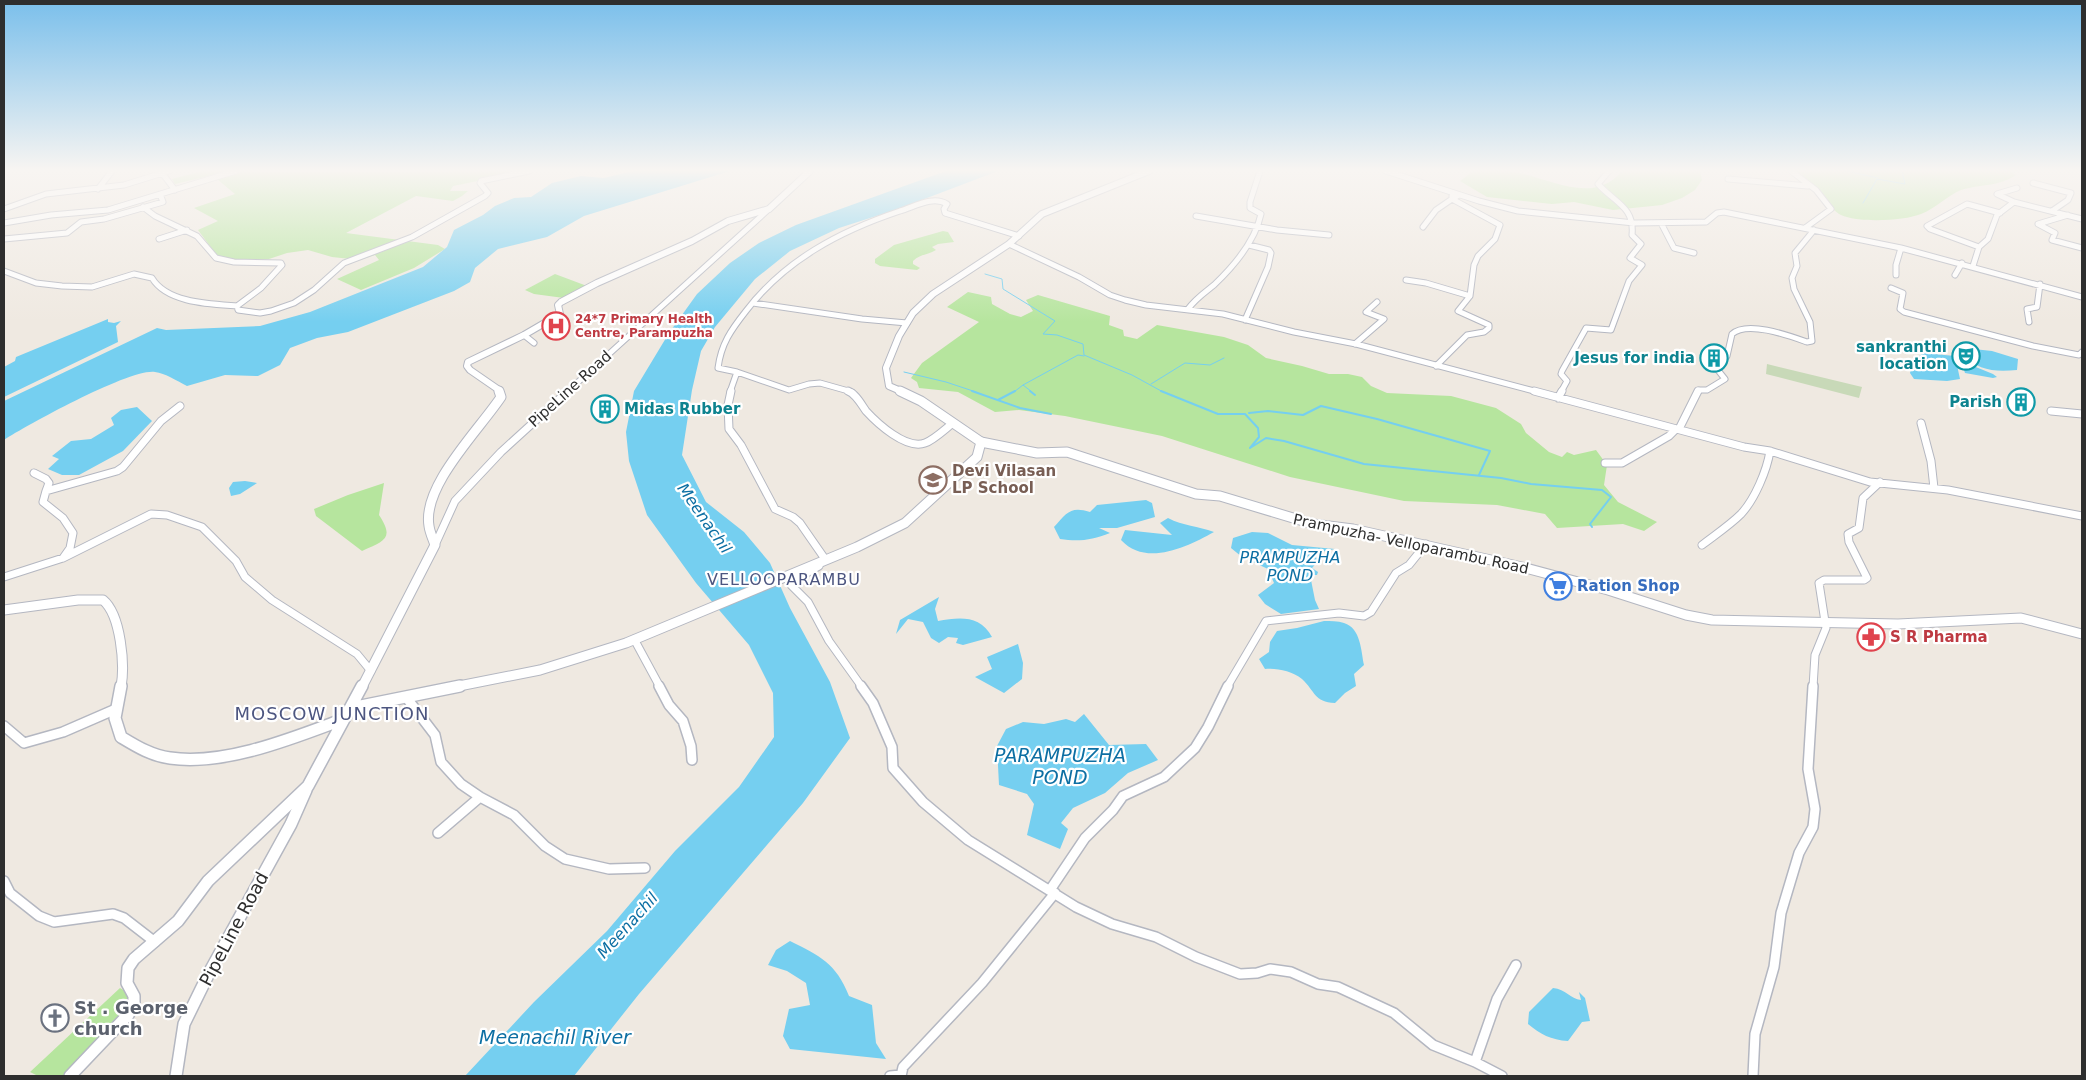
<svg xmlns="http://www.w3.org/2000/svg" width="2086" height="1080" viewBox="0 0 2086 1080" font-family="'DejaVu Sans',sans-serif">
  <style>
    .green { fill: #b6e59e }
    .cemetery { fill: #c8d9b8 }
    .water { fill: #75cff0 }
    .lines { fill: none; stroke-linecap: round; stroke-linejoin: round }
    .stream-far1 { stroke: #75cff0; stroke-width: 1 }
    .stream { stroke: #75cff0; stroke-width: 2 }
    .minor-far2-casing { stroke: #b4b7c1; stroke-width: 7 }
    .minor-far1-casing { stroke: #b4b7c1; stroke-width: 9 }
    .minor-casing { stroke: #b4b7c1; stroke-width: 12 }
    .tertiary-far1-casing { stroke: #b4b7c1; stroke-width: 11 }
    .tertiary-casing { stroke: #b4b7c1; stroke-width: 14 }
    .secondary-far2-casing { stroke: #b4b7c1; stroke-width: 8 }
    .secondary-far1-casing { stroke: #b4b7c1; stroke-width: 11 }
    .secondary-casing { stroke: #b4b7c1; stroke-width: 14 }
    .minor-far2 { stroke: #fff; stroke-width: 5 }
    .minor-far1 { stroke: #fff; stroke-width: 7 }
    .minor { stroke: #fff; stroke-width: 9 }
    .tertiary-far1 { stroke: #fff; stroke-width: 9 }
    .tertiary { stroke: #fff; stroke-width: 11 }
    .secondary-far2 { stroke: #fff; stroke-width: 6 }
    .secondary-far1 { stroke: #fff; stroke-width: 9 }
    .secondary { stroke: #fff; stroke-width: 11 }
    .labels { text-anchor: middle; stroke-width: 4.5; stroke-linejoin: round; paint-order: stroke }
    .far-health-label { font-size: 12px; font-weight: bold; fill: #be3a42; stroke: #fff; text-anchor: start }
    .culture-label { font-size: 15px; font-weight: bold; fill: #0d838f; stroke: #fff; text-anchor: end }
    .street-label { font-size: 15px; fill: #2e2e2e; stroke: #fff }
    .education-label { font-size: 15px; font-weight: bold; fill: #785e54; stroke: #fff; text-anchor: start }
    .shop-label { font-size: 15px; font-weight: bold; fill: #366cbe; stroke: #fff; text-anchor: start }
    .health-label { font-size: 15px; font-weight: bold; fill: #be3a42; stroke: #fff; text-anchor: start }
    .water-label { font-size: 16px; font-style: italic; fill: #0d6fa3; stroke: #fff }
    .neighbourhood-label { font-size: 16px; letter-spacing: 1px; fill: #4d5680; stroke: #fff }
    .quarter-label { font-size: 18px; letter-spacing: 1px; fill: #4d5680; stroke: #fff }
    .near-street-label { font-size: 18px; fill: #2e2e2e; stroke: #fff }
    .near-worship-label { font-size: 18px; font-weight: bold; fill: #5b616d; stroke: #fff; text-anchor: start }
    .near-water-label { font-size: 19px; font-style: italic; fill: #0d6fa3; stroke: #fff }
  </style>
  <rect width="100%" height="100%" fill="#efe9e1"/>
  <path class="green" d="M 202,171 L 230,171 L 175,184 L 172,179 Z
    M 242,171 L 278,172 L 528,171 L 453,186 L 450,191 L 468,191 L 462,196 L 453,201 L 416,196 L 346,233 L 438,245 L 445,249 L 414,268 L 361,290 L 337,279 L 379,260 L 375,255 L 360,260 L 332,257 L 308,250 L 287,253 L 269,259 L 236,261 L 218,257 L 198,230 L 218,221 L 194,208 L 235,194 L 217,179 Z
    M 1473,171 C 1484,171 1497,169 1508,171 C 1545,175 1591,208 1622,171 L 1700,171 L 1702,180 L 1695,190 L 1682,198 L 1662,205 L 1613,210 L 1574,202 L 1552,204 L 1487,197 L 1460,181 Z
    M 1793,171 L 2010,171 L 2016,175 C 1999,187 1979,184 1961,190 C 1948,195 1935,209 1921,214 C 1904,221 1858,223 1841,215 C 1830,209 1804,181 1793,171 Z
    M 943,231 L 948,232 L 954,242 L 938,244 L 932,247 L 936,250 C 928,255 920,254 913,261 L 913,264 L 920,268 L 917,270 L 880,266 L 875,263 L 875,259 L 894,245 Z
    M 555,274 L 587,286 L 564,298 L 534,294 L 525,290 Z
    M 968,292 L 991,297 L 992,304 L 1010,314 L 1021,317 L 1033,311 L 1026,300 L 1038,295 L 1110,316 L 1109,325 L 1123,330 L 1124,336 L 1137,339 L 1157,325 L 1224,337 L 1248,345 L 1266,358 L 1302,366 L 1329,374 L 1348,374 L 1362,377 L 1371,386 L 1387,393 L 1451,396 L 1496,408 L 1521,424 L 1526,433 L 1549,452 L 1562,457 L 1567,452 L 1574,455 L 1596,450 L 1607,465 L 1604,485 L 1618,502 L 1657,522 L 1644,531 L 1623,524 L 1557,528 L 1545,514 L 1497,505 L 1404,501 L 1290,477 L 1162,436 L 1065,416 L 1019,410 L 995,412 L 958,392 L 919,388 L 917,382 L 911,378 L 922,363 L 979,322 L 947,307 Z
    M 384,483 L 379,515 C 395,539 384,541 362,551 L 316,516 L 314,509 L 348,495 Z
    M 120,988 L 128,993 L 129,1007 L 67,1076 L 38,1076 L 30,1072 Z"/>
  <path class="cemetery" d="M 1767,364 L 1862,387 L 1859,398 L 1766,374 Z"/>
  <path class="water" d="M 633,171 L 730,171 L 584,216 L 547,237 L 498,249 L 475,268 L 470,282 L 454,291 L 348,332 L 317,338 L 290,348 L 280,365 L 258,376 L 225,375 L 187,386 C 177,381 165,373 155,372 C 131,368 27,425 4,440 L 4,401 L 157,328 L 166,330 L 260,326 L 310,312 L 423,267 L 447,247 L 454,230 L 483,215 L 495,206 L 514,198 L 531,197 L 552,183 L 581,176 L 604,178 Z
    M 946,171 L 998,171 L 898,209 L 839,228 L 790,251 L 755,279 L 715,327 L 701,351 L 692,390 L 682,455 L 706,502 L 744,532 L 770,563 L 790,608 L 830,682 L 850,738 L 803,803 L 639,994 L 574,1076 L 465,1076 L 534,1002 L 607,931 L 675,851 L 739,787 L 774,737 L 773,693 L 749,645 L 696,583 L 647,515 L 629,461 L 626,432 L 634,391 L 669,333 L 697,294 L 730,263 L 759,243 L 796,225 Z
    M 108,319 L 108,322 L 114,323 L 121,321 L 116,326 L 118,342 L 4,397 L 4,367 L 15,361 L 16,357 Z
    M 1964,348 L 1992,351 L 2018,359 L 2017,370 C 1995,372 1977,371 1963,353 Z
    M 1924,353 L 1955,356 L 1960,379 L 1947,381 L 1914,379 L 1910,373 L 1914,359 Z
    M 1961,361 L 1993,374 L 1997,377 L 1993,378 L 1965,373 Z
    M 137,407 L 152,421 L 123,451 L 79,475 L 62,475 L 48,469 L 59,459 L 52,456 L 71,441 L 91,439 L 114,425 L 111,418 L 121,410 Z
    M 245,481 L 257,483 L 240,494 L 231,496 L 229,488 L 233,482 Z
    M 1146,500 L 1152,503 L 1155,517 L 1117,528 L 1099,528 L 1110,533 C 1092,540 1079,542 1060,539 L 1054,527 C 1067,513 1070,506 1090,512 L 1097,505 Z
    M 1168,518 C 1183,526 1198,526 1214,532 C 1187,547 1146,567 1121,540 L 1125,530 L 1172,535 L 1160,523 Z
    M 1252,532 L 1268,533 L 1292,545 L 1335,549 L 1312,554 L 1319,560 L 1312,568 L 1318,572 L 1317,575 L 1310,575 L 1315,600 L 1319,609 L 1281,614 L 1265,604 L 1258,595 L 1274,583 L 1268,569 L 1242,557 L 1231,548 L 1233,538 Z
    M 939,597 L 935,609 L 938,621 C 960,617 980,615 992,637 L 963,645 L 956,643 L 958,638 L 948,637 L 939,643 L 931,638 L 923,622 L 908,619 L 896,634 L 900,620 Z
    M 1324,621 C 1330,621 1338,621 1344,623 C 1361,628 1361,651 1364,665 L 1354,674 L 1356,686 L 1345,693 L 1335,703 C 1314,702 1315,691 1302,679 C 1292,671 1277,668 1265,669 L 1259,659 L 1269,652 L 1270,642 L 1277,631 L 1297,628 Z
    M 1018,644 L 1023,663 L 1022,679 L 1004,693 L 975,677 L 992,669 L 987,657 Z
    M 1084,714 L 1109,745 L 1146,744 L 1158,760 L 1128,773 L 1105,793 L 1073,808 L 1061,823 L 1068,829 L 1060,849 L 1027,835 L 1034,804 L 1027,794 L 999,785 L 997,746 L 1006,729 L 1023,722 L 1044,724 L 1066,719 L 1075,722 Z
    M 790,941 C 820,956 836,963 849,996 L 872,1005 L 876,1043 L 886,1059 L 790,1049 L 783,1036 L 789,1009 L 810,1005 L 806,983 L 787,971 L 768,965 L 776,950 Z
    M 1553,988 C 1566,989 1570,999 1581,1000 L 1579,992 L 1585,998 L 1590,1021 L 1582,1022 L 1568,1041 C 1551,1040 1540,1034 1528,1024 L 1529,1012 Z"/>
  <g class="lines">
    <path class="stream-far1" d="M 1847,171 L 1878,178
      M 1863,203 L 1877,179 L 1905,184 L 1902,171
      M 985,274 L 1002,279 L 1003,289 L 1055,321 L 1043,334 L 1057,335 L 1083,344 L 1084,355 L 1132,375 L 1163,392
      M 904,372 L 946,382 L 976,392
      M 1151,384 L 1185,363 L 1210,365 L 1224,358
      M 1014,392 L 1023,385
      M 1032,392 L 1023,385 L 1078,355 L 1084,356"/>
    <path class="stream" d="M 972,391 L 1020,408 L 1051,414
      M 1030,391 L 1035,395
      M 1161,391 L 1218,414 L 1245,414 L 1258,428 L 1259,437 L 1250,448 L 1266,438 L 1284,441 L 1364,464 L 1501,478 L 1531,484 L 1602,490 L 1611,497 L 1590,524 L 1592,527
      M 998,400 L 1015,391
      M 1249,413 L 1268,411 L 1303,415 L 1321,406 L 1377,419 L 1490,451 L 1479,475"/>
    <g class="minor-far2-casing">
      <path id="minor-far2" d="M 1386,171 L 1479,201 L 1518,211 L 1634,223 L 1706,222 L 1717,213 L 1724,212 L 1901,248 L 2082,297
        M 1791,171 L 1816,190 L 1831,209 L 1805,228
        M 162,173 L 175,190
        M 1728,179 L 1808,186
        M 2033,183 L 2071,193 L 2068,200 L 2052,211
        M 98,189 L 112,171
        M 2014,202 L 1997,194 L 2017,188
        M 143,207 L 155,216 L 197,236 L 216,258 L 234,262 L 281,263 L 282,265 L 261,288 L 237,306 L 238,310 L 260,313 L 271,311 L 294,303 L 314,290 L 344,263 L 412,237 L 485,196 L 488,193 L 480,183 L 481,181 L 529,171
        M 4,209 L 46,194 L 124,185 L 169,171
        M 2068,215 L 2038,224 L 2055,233 L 2052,240 L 2082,248
        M 1196,216 L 1277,230 L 1329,235
        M 4,223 L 51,215 L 108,210 L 236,171
        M 1661,223 L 1674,248 L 1694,253
        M 1423,227 L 1436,210 L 1452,199 L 1452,196
        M 4,239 L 67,233 L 81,222 L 104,219 L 163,202 L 160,194
        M 159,239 L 187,230
        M 1009,244 L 1079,277 L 1110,295 L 1125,300 L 1146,305 L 1223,314 L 1294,332 L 1356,344 L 1538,392
        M 1979,247 L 1930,229 L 1927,226 L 1967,204 L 2000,213
        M 1973,266 L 1979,247 L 1988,239 L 1997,215 L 2014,202 L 2082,219
        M 4,271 L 36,283 L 62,286 L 92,287 L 134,274 L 152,278 C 167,303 210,304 237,306
        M 1896,275 L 1896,265 L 1901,248
        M 1955,275 L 1962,263
        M 1406,280 L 1426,283 L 1470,296
        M 1891,288 L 1903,293 L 1900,309 L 1904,312 L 2033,346 L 2079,355 L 2082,352
        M 753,303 L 862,319 L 907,323
        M 1188,309 C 1195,299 1204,293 1214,285 C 1234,266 1255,242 1261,214 L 1250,208 L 1250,202 L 1260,171
        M 1245,320 L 1268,267 L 1271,253 L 1269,250 L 1249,245
        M 2029,322 L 2027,309 L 2037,307 L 2040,284
        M 524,335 L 534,343
        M 1355,344 L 1384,319 L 1366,312 L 1377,302
        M 1436,366 L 1467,335 L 1484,332 L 1489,328 L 1489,325 L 1458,311 L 1470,296 L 1474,265 L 1478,256 L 1495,239 L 1500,225 L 1452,199 L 1459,195
        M 737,372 L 789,390 L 809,384 L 820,383 L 852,392
        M 567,392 L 769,209
        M 730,392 L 737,372 L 718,368 C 721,344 731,330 746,311 C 785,260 840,231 900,211 C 914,207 933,195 947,204 L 944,209 L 945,213 L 1019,236
        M 1561,392 L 1567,381 L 1561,374 L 1562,371 L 1585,330 L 1586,328 L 1611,330 L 1629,281 L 1642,265 L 1630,258 L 1641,244 L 1632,235 C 1635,207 1614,202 1598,184 L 1609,171
        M 1698,392 L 1699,390 L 1707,390 L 1725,379 L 1717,369 L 1727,356 L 1732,334 C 1747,320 1790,336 1807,342 L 1812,341 L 1810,322 L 1794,289 L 1792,278 L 1797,266 L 1795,253 L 1814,230"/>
    </g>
    <g class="minor-far1-casing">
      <path id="minor-far1" d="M 731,391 L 728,405 L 729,429 L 741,445 L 775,509 L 793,517 L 800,523 L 825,559
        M 848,391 C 856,394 861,404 866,411 C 877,423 906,450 925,443 C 934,440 945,429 953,423
        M 1534,391 L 1744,447 L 1770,451 L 1870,482 L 1948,490 L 2082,516
        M 1558,398 L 1562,391
        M 2051,411 L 2082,414
        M 1921,423 L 1931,461 L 1934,488
        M 1679,429 L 1698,391
        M 1605,463 L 1622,463 L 1669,436 L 1676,429
        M 34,473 L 46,479 L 49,483 L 46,491
        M 435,545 L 455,501 L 501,452 L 568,391
        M 1702,545 C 1715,535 1730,525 1741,514 C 1755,499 1767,470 1770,451
        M 63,558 L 70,548 L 73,533 L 63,518 L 43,502 L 46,491 L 117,471 L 123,467 L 161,421 L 180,406
        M 819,566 L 793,581 L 791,585 L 808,602 L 829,641 L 862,687
        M 4,577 L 63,558 L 151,514 L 167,515 L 202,527 L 236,561 L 245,577 L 272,600 L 357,654 L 371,671
        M 634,639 L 660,687
        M 1227,687 L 1266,621 L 1339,613 L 1364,616 L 1371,612 L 1396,573 L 1409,565 L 1426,544
        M 1813,687 L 1815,655 L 1826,628 L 1819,583 L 1824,580 L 1864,580 L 1867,578 L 1849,542 L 1848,534 L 1859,528 L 1863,498 L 1880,482"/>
    </g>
    <g class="minor-casing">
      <path id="minor" d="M 659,686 L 669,705 L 683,721 L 691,746 L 692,760
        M 861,686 L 873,703 L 892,747 L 893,768 L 923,802 L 968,840 L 1076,907 L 1112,924 L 1156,937 L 1196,957 L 1240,974 L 1257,973 L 1270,969 L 1291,972 L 1318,984 L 1338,987 L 1394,1013 L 1433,1045 L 1475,1062 L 1502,1076
        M 406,697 L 435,735 L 441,762 L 461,784 L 480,797 L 514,815 L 545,846 L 565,859 L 609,869 L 645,868
        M 4,726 L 24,743 L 63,732 L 116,709
        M 438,833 L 480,797
        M 4,881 L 10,893 L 39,916 L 54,922 L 113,914 L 124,918 L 155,942
        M 1050,890 L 1085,838 L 1113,810 L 1123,796 L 1164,777 L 1195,748 L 1208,727 L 1228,686
        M 1475,1062 L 1497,999 L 1516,965
        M 890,1076 L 901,1075
        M 901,1076 L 903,1067 L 982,983 L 1055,893
        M 1753,1076 L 1755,1034 L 1774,967 L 1781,913 L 1799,853 L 1813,827 L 1815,809 L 1808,769 L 1813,686"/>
    </g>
    <g class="tertiary-far1-casing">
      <path id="tertiary-far1" d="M 981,442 L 1037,453 L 1067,452 L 1196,494 L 1220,496 L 1313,524 L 1353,529 L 1522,567 L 1608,590 L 1686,615 L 1712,620 L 1898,624 L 2021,618 L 2082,634"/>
    </g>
    <g class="tertiary-casing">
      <path id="tertiary" d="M 176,1076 L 184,1024 L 209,973 L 291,824 L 306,790"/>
    </g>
    <g class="secondary-far2-casing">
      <path id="secondary-far2" d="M 500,392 L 499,390 L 470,370 L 467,366 L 468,362 L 524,335 L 560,314 L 558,305 L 561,302 L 597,283 L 692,241 L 728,221 L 769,209 L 810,171
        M 903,392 L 889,386 L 886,368 L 899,336 L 913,313 L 933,294 L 1009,244 L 1042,214 L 1149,171"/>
    </g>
    <g class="secondary-far1-casing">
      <path id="secondary-far1" d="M 4,610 L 78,600 L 103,600 C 121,615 125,665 121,687
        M 362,687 L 435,545 C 433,539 430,533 429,526 C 422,486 479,430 501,397 L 499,391
        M 454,687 L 540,670 L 626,643 L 857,547 L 905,523 L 977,457 L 981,442 L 921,401 L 900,391"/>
    </g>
    <g class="secondary-casing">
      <path id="secondary" d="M 121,686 L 115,718 L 121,737 C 136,746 152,756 170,758 C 225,766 293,738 344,719
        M 351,708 L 460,686
        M 70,1076 L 128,1015 L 134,1003 L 134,996 L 127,983 L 128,968 L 134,959 L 178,921 L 208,881 L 308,786 L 362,686"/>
    </g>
    <use href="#minor-far2" class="minor-far2"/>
    <use href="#minor-far1" class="minor-far1"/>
    <use href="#minor" class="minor"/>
    <use href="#tertiary-far1" class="tertiary-far1"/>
    <use href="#tertiary" class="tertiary"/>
    <use href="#secondary-far2" class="secondary-far2"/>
    <use href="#secondary-far1" class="secondary-far1"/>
    <use href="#secondary" class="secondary"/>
  </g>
  <linearGradient id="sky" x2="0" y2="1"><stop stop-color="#7abfeb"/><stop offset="0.53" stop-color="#f8f5f2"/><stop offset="1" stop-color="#f8f5f2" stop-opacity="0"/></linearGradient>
  <rect width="2086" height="322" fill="url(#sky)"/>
  <defs>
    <g id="hospital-ring" transform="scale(1.4375)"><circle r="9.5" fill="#fff" stroke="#e0444e" stroke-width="1.5"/><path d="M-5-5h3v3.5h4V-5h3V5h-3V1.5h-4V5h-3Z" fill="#e0444e"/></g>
    <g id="theatre-ring" transform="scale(1.4375)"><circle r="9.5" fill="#fff" stroke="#0f9aa8" stroke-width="1.5"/><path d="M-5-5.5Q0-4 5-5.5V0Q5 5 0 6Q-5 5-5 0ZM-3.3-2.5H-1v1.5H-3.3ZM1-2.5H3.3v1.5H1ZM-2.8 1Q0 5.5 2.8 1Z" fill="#0f9aa8"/></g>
    <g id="building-ring" transform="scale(1.4375)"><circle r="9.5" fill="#fff" stroke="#0f9aa8" stroke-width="1.5"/><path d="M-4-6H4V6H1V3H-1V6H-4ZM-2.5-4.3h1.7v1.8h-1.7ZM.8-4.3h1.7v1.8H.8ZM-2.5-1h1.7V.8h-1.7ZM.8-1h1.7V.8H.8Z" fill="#0f9aa8"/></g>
    <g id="school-ring" transform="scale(1.4375)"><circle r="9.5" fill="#fff" stroke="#8d6e63" stroke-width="1.5"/><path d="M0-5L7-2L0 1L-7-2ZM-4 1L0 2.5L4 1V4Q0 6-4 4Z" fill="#8d6e63"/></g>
    <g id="supermarket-ring" transform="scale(1.4375)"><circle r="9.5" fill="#fff" stroke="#3f7fe0" stroke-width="1.5"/><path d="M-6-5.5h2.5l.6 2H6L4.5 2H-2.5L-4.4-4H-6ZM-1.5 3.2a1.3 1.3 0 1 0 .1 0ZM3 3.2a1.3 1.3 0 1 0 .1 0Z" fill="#3f7fe0"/></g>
    <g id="pharmacy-ring" transform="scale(1.4375)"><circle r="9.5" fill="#fff" stroke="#e0444e" stroke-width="1.5"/><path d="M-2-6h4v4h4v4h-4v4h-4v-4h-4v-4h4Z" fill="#e0444e"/></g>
    <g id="church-ring" transform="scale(1.4375)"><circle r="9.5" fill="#fff" stroke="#6b7280" stroke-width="1.5"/><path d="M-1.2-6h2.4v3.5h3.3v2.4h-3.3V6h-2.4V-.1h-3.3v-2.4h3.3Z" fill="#6b7280"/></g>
  </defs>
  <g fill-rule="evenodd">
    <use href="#hospital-ring" x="556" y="326"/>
    <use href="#theatre-ring" x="1966" y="356"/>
    <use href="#building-ring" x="1714" y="358"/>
    <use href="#building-ring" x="2021" y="402"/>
    <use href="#building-ring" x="605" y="409"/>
    <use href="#school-ring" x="933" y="480"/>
    <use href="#supermarket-ring" x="1558" y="586"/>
    <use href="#pharmacy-ring" x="1871" y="637"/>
    <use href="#church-ring" x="55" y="1018"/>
  </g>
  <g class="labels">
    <g class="far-health-label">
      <text x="575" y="323">24*7 Primary Health<tspan x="575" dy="14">Centre, Parampuzha</tspan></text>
    </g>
    <g class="culture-label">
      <text x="1947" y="352">sankranthi<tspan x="1947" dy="17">location</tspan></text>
      <text x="1695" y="363">Jesus for india</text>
      <text x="2002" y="407">Parish</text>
      <text x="624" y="414" text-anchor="start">Midas Rubber</text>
    </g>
    <g class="street-label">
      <text transform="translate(570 389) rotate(-42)" y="5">PipeLine Road</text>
      <text transform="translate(1411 544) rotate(12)" y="5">Prampuzha- Velloparambu Road</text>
    </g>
    <g class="education-label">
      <text x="952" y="476">Devi Vilasan<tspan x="952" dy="17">LP School</tspan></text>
    </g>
    <g class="shop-label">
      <text x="1577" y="591">Ration Shop</text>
    </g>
    <g class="health-label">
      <text x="1890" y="642">S R Pharma</text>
    </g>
    <g class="water-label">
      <text transform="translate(705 518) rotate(55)" y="6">Meenachil</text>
      <text x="1290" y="563">PRAMPUZHA<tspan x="1290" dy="18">POND</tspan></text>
      <text transform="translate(627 925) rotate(-48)" y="6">Meenachil</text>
    </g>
    <g class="neighbourhood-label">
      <text x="784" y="585">VELLOOPARAMBU</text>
    </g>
    <g class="quarter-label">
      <text x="332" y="720">MOSCOW JUNCTION</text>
    </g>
    <g class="near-street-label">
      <text transform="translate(234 929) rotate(-62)" y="6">PipeLine Road</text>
    </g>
    <g class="near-worship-label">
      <text x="74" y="1014">St . George<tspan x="74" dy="21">church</tspan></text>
    </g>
    <g class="near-water-label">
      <text x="1060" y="762">PARAMPUZHA<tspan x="1060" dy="22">POND</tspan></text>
      <text x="555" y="1044">Meenachil River</text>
    </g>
  </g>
  <rect width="2086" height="1080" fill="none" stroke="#2e2e2e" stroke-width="10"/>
</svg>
